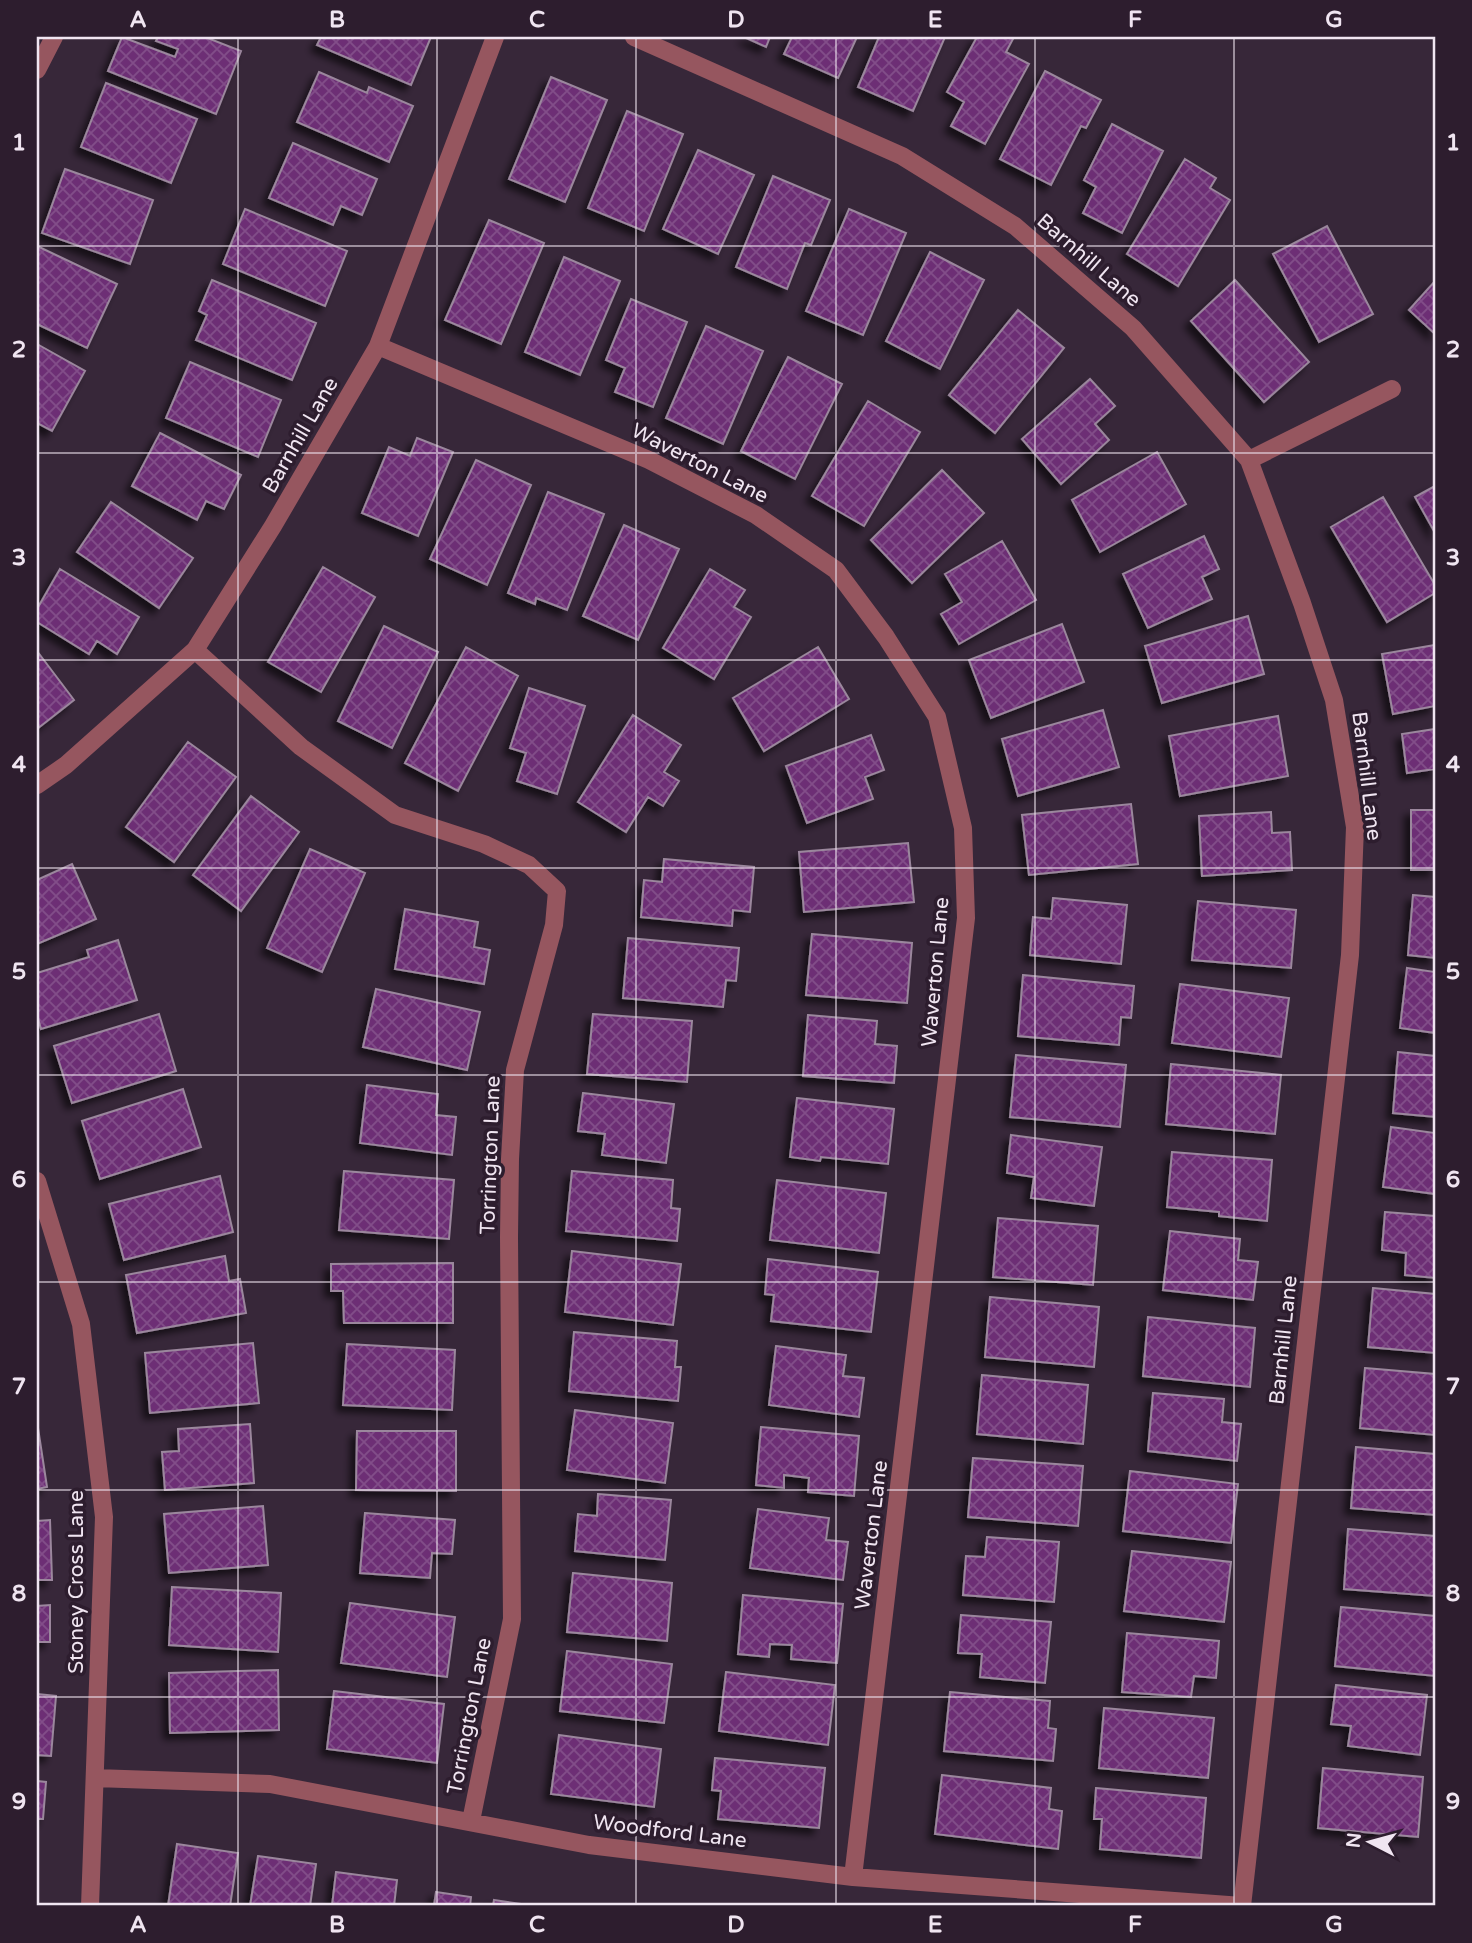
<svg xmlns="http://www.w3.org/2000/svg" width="1472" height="1943" viewBox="0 0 1472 1943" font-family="'Varela Round',sans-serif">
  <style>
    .building { fill: url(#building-cross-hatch); stroke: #9b879d; stroke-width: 2; filter: url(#shadow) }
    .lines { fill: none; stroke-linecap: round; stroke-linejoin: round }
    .street { stroke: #96565f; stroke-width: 18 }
    .grid { fill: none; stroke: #f0e5f1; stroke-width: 2; stroke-opacity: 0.55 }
    .labels { text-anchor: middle; stroke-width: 7; stroke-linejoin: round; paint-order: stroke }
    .street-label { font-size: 21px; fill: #f0e5f1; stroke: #2d1d2e }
    .neatline { fill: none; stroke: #f0e5f1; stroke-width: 2.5 }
    .grid-label { font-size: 23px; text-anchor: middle; font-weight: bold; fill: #f0e5f1 }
  </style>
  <defs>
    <pattern id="building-cross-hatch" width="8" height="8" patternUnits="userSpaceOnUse" patternTransform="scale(1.75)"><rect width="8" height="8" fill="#6d2f75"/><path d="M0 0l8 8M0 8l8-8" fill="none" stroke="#824d89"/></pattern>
    <filter id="shadow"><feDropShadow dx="-6" dy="6" stdDeviation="3.5" flood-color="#0009"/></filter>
  </defs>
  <rect width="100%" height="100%" fill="#372739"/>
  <path class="building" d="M 122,37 L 175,57 L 178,49 L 156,41 L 158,37 L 205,37 L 241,51 L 216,114 L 108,71 Z
    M 321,37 L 431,37 L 411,85 L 317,45 Z
    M 744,37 L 770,37 L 766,47 Z
    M 792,37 L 857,37 L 838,78 L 784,54 Z
    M 879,37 L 945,37 L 913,111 L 858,87 Z
    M 977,37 L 1014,37 L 1006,52 L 1029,64 L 985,144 L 951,126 L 964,102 L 947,92 Z
    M 1045,71 L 1101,100 L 1086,128 L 1081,126 L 1051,185 L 1000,159 Z
    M 319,72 L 367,93 L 369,87 L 413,106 L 389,162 L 297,122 Z
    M 551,77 L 607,100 L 565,202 L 509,179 Z
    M 106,83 L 197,119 L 171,183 L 81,147 Z
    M 627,111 L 683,134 L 644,231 L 588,208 Z
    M 1112,124 L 1163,151 L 1122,233 L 1083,213 L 1096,187 L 1084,180 Z
    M 293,143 L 377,179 L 362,215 L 341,206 L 333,225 L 269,198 Z
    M 698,150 L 754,175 L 718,254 L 663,229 Z
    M 1185,159 L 1216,178 L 1210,188 L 1230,200 L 1178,286 L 1127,254 Z
    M 65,169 L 153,200 L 130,264 L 42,233 Z
    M 773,176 L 830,200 L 811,245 L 805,243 L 787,289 L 736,267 Z
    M 245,209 L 347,251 L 325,306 L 223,264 Z
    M 849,209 L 906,233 L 863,335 L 806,311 Z
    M 489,220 L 544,243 L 501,344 L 445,320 Z
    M 1327,226 L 1373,314 L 1319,342 L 1273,254 Z
    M 37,246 L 117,284 L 87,348 L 37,324 Z
    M 930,252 L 984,280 L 940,369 L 886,341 Z
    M 564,257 L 620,281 L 580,375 L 525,352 Z
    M 212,280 L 316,323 L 292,380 L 196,340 L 207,315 L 199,311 Z
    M 1235,280 L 1309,362 L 1264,402 L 1191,321 Z
    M 1435,281 L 1435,334 L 1409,310 Z
    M 631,299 L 687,322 L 653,407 L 615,392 L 625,368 L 606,360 Z
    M 1018,310 L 1064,348 L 995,433 L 949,395 Z
    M 706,326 L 763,351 L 723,444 L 666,418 Z
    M 37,344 L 85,371 L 52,431 L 37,423 Z
    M 788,357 L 842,384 L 795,479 L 741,451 Z
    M 190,362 L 281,400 L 258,457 L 166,418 Z
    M 1090,379 L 1115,406 L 1095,424 L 1109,440 L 1061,484 L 1022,439 Z
    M 868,401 L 920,432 L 864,526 L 812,496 Z
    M 160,433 L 241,475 L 224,509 L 206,501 L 197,520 L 132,486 Z
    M 417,438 L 453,452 L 418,536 L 362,513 L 389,447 L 410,456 Z
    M 1157,452 L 1186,504 L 1100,552 L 1072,500 Z
    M 476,460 L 531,485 L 487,585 L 430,559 Z
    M 942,470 L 984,513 L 912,583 L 871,540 Z
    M 1435,486 L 1435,533 L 1415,497 Z
    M 548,492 L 604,514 L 567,610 L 536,598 L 535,604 L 508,593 Z
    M 1383,497 L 1435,585 L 1435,593 L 1387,622 L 1331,527 Z
    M 111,502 L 193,558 L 159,608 L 77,552 Z
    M 624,525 L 679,549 L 638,640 L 583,616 Z
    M 1204,536 L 1219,569 L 1202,577 L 1212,599 L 1148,628 L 1123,574 Z
    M 1002,541 L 1036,600 L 959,644 L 941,614 L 962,602 L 945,574 Z
    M 323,567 L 375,597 L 321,692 L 268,662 Z
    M 60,569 L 139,617 L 117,654 L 97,641 L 89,654 L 37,622 L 37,609 Z
    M 710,569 L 745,590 L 734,607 L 751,617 L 714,679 L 663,648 Z
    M 1248,616 L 1264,674 L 1162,703 L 1145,646 Z
    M 1062,624 L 1084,682 L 991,718 L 969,660 Z
    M 384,626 L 438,652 L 392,748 L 338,721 Z
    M 1435,645 L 1435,706 L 1393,714 L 1382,654 Z
    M 466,647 L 518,676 L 458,791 L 405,763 Z
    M 818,647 L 849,699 L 764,751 L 733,698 Z
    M 37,651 L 74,700 L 37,729 Z
    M 529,688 L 585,706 L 557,794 L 517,781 L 526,753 L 510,748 Z
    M 1103,710 L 1119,767 L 1018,796 L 1002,739 Z
    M 633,715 L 681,745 L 664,772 L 679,781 L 663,806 L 648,797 L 626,832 L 578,802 Z
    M 1278,716 L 1288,776 L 1180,796 L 1169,736 Z
    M 1435,729 L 1435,774 L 1435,769 L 1407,773 L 1402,734 Z
    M 871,735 L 884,770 L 865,777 L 873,799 L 807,823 L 786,766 Z
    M 188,742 L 236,777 L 174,862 L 126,827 Z
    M 251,796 L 299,832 L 241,911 L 193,875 Z
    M 1131,804 L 1138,864 L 1029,875 L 1022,815 Z
    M 1411,810 L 1435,810 L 1435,870 L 1411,870 Z
    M 1271,812 L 1272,833 L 1290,832 L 1292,870 L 1202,876 L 1199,816 Z
    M 908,843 L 914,902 L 804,912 L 799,852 Z
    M 310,849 L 365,873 L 322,972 L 267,948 Z
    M 664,859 L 754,867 L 750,912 L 733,910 L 732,926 L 641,917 L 644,880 L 662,882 Z
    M 72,864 L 96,919 L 37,944 L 37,880 Z
    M 1413,895 L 1435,897 L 1435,958 L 1408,955 Z
    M 1053,898 L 1127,905 L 1121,964 L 1030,955 L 1033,917 L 1051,919 Z
    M 1198,901 L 1296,910 L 1291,968 L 1192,960 Z
    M 405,909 L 478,922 L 474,947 L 490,950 L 484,984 L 395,969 Z
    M 812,934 L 912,943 L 907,1003 L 806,995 Z
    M 628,938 L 739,948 L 736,981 L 726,980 L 723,1007 L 623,998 Z
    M 118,940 L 137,1000 L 41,1029 L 37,1015 L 37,973 L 89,957 L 87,950 Z
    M 1407,968 L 1435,972 L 1435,1033 L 1400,1028 Z
    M 1023,975 L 1134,986 L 1131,1018 L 1121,1017 L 1119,1045 L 1018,1036 Z
    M 1180,984 L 1289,998 L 1281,1057 L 1172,1043 Z
    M 376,989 L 480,1012 L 467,1070 L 363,1047 Z
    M 159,1014 L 176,1071 L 72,1103 L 54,1046 Z
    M 593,1014 L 692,1021 L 687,1082 L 587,1074 Z
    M 808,1015 L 877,1021 L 875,1044 L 897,1046 L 894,1083 L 803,1076 Z
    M 1398,1052 L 1435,1056 L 1435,1117 L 1393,1113 Z
    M 1016,1055 L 1126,1065 L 1120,1127 L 1010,1117 Z
    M 1171,1064 L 1281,1075 L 1275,1134 L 1166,1124 Z
    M 367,1085 L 438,1094 L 436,1115 L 456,1117 L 452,1155 L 360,1143 Z
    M 183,1089 L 201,1147 L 100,1179 L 82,1121 Z
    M 583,1093 L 674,1104 L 666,1163 L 602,1155 L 605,1134 L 578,1131 Z
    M 797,1098 L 894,1109 L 888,1164 L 821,1157 L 820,1161 L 790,1157 Z
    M 1391,1127 L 1435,1133 L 1435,1194 L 1383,1187 Z
    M 1011,1135 L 1102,1147 L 1094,1206 L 1031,1198 L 1034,1177 L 1007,1173 Z
    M 1172,1152 L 1272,1160 L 1267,1221 L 1219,1216 L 1219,1212 L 1167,1207 Z
    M 344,1171 L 454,1180 L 449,1239 L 339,1230 Z
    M 572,1171 L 673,1180 L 671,1208 L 680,1209 L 677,1241 L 566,1231 Z
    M 220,1176 L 233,1232 L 124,1260 L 109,1204 Z
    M 777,1180 L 886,1193 L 879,1253 L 770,1240 Z
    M 1385,1212 L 1435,1216 L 1435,1278 L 1405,1275 L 1406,1253 L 1382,1250 Z
    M 998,1218 L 1098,1226 L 1093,1285 L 993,1277 Z
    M 1170,1231 L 1240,1239 L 1238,1260 L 1258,1262 L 1253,1300 L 1163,1290 Z
    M 572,1251 L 681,1264 L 673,1325 L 565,1312 Z
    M 225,1256 L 229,1281 L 240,1279 L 246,1313 L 137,1333 L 126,1275 Z
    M 768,1259 L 878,1272 L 871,1332 L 771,1321 L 774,1295 L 765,1294 Z
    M 453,1263 L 453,1323 L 344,1323 L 343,1291 L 331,1291 L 331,1264 Z
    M 1373,1288 L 1435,1294 L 1435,1353 L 1368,1347 Z
    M 990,1297 L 1099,1307 L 1094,1367 L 985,1357 Z
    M 1148,1317 L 1255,1328 L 1250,1387 L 1143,1376 Z
    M 574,1332 L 677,1341 L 675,1367 L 681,1367 L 678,1401 L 569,1391 Z
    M 253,1343 L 259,1403 L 150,1413 L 145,1353 Z
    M 347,1344 L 455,1350 L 452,1410 L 343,1405 Z
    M 776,1346 L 846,1355 L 843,1376 L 864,1378 L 859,1417 L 769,1405 Z
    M 1365,1368 L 1435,1374 L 1435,1435 L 1360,1428 Z
    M 982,1375 L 1088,1385 L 1083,1444 L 977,1434 Z
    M 1153,1393 L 1224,1399 L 1222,1422 L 1241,1424 L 1237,1461 L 1148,1451 Z
    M 575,1410 L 673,1423 L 665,1483 L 567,1470 Z
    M 250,1424 L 254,1483 L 165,1490 L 162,1452 L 179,1451 L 178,1429 Z
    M 761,1427 L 859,1436 L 854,1496 L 808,1492 L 809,1478 L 784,1475 L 784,1488 L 756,1485 Z
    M 38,1428 L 47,1487 L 37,1489 L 37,1429 Z
    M 357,1431 L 456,1431 L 456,1491 L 356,1490 Z
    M 1356,1447 L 1435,1454 L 1435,1515 L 1351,1508 Z
    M 973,1458 L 1083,1466 L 1078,1526 L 968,1517 Z
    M 1130,1471 L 1238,1484 L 1231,1543 L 1123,1531 Z
    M 598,1494 L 671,1500 L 665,1560 L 575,1551 L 578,1514 L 597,1516 Z
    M 263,1506 L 268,1565 L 169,1573 L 164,1514 Z
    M 758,1509 L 829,1518 L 826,1540 L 848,1542 L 843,1580 L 750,1568 Z
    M 365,1513 L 455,1520 L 452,1554 L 432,1553 L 430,1578 L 360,1573 Z
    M 50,1520 L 52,1580 L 37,1580 L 37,1521 Z
    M 1348,1529 L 1435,1536 L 1435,1596 L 1344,1589 Z
    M 987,1537 L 1059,1542 L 1054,1602 L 963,1595 L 966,1556 L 985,1557 Z
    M 1132,1551 L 1231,1562 L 1224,1622 L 1124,1611 Z
    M 573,1573 L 672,1583 L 667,1641 L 567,1632 Z
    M 172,1587 L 281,1593 L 278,1652 L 169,1645 Z
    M 743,1595 L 843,1604 L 837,1663 L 791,1659 L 792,1645 L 770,1644 L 769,1657 L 738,1654 Z
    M 350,1603 L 455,1617 L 447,1677 L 341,1663 Z
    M 50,1605 L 50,1642 L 37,1642 L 37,1606 Z
    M 1341,1607 L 1435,1616 L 1435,1676 L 1335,1666 Z
    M 961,1615 L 1051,1622 L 1045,1683 L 980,1677 L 982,1654 L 958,1653 Z
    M 1127,1633 L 1219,1641 L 1216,1678 L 1194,1676 L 1191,1697 L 1122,1692 Z
    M 567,1651 L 672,1664 L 664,1723 L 560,1711 Z
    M 278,1670 L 279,1730 L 170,1733 L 169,1673 Z
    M 726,1672 L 835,1685 L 828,1745 L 719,1731 Z
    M 1336,1685 L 1427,1695 L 1420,1755 L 1348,1746 L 1351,1726 L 1331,1724 Z
    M 334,1691 L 444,1704 L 437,1763 L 327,1749 Z
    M 950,1692 L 1050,1701 L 1048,1728 L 1056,1729 L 1053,1761 L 944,1751 Z
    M 37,1694 L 56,1696 L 51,1756 L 37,1755 Z
    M 1104,1708 L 1214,1718 L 1208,1778 L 1099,1768 Z
    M 559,1735 L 661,1749 L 654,1807 L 551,1794 Z
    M 715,1758 L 825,1768 L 819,1828 L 718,1819 L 721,1791 L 712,1790 Z
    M 1323,1768 L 1423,1777 L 1418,1837 L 1318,1828 Z
    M 942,1775 L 1051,1788 L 1049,1809 L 1062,1811 L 1058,1849 L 935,1834 Z
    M 37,1781 L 46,1782 L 43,1819 L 37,1819 Z
    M 1096,1788 L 1206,1798 L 1201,1858 L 1100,1849 L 1102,1819 L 1094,1819 Z
    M 177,1844 L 238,1853 L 230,1906 L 168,1906 Z
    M 258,1856 L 316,1864 L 310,1906 L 250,1906 Z
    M 336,1872 L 397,1880 L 394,1906 L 332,1906 Z
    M 436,1892 L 471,1897 L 470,1906 L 434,1906 Z
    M 494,1900 L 535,1906 L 493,1906 Z"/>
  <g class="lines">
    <path class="street" d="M 634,37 L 902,156 L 1015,226 L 1133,328 L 1249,460 L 1302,603 L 1334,700 L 1355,827 L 1350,955 L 1242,1906
      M 37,70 L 54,37
      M 378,346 L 649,460 L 756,515 L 836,570 L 886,637 L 937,717 L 963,828 L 966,918 L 853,1877
      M 1249,460 L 1392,389
      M 195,650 L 301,747 L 395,815 L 484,844 L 529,865 L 557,891 L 554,925 L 515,1070 L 510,1159 L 509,1237 L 512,1619 L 471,1821
      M 37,785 L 66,765 L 195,650 L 273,526 L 378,346 L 495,37
      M 37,1181 L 81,1324 L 104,1517 L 90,1906
      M 95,1778 L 270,1784 L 589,1845 L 853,1877 L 1242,1906"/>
  </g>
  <path class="grid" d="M 238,37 L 238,1906M 437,37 L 437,1906M 636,37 L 636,1906M 836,37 L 836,1906M 1035,37 L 1035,1906M 1234,37 L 1234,1906M 37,246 L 1435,246M 37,453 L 1435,453M 37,660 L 1435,660M 37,868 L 1435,868M 37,1075 L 1435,1075M 37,1282 L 1435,1282M 37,1490 L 1435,1490M 37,1697 L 1435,1697"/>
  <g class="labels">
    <g class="street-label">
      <text transform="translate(1089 260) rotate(41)" y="7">Barnhill Lane</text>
      <text transform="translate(300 435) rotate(-60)" y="7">Barnhill Lane</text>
      <text transform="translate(700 463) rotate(27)" y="7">Waverton Lane</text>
      <text transform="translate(1367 776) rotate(83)" y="7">Barnhill Lane</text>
      <text transform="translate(935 972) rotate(-85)" y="7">Waverton Lane</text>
      <text transform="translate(490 1155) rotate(-88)" y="7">Torrington Lane</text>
      <text transform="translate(1283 1340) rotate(-84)" y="7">Barnhill Lane</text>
      <text transform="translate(871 1535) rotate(-83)" y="7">Waverton Lane</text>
      <text transform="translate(76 1582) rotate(-90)" y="7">Stoney Cross Lane</text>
      <text transform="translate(469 1716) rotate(-79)" y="7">Torrington Lane</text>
      <text transform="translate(670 1831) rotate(7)" y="7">Woodford Lane</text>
    </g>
  </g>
  <rect width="1472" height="1943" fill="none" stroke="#2d1d2e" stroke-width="77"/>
  <g transform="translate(1370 1842) rotate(276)" stroke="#2d1d2e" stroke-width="5" paint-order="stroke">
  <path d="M0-5L12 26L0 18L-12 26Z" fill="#f0e5f1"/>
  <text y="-10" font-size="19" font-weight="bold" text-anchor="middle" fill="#f0e5f1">N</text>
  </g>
  <rect x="38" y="38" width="1396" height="1866" class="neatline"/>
  <g class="grid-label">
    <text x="138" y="27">A</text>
    <text x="337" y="27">B</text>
    <text x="537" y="27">C</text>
    <text x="736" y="27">D</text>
    <text x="935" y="27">E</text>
    <text x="1135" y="27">F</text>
    <text x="1334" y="27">G</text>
    <text x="19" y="150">1</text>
    <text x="1453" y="150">1</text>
    <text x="19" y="357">2</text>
    <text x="1453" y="357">2</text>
    <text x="19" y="565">3</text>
    <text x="1453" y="565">3</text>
    <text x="19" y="772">4</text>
    <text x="1453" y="772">4</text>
    <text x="19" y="979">5</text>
    <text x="1453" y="979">5</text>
    <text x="19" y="1187">6</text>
    <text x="1453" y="1187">6</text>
    <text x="19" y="1394">7</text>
    <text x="1453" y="1394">7</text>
    <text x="19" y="1601">8</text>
    <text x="1453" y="1601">8</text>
    <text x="19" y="1809">9</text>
    <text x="1453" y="1809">9</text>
    <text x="138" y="1932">A</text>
    <text x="337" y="1932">B</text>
    <text x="537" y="1932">C</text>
    <text x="736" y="1932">D</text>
    <text x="935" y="1932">E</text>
    <text x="1135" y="1932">F</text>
    <text x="1334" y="1932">G</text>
  </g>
</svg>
